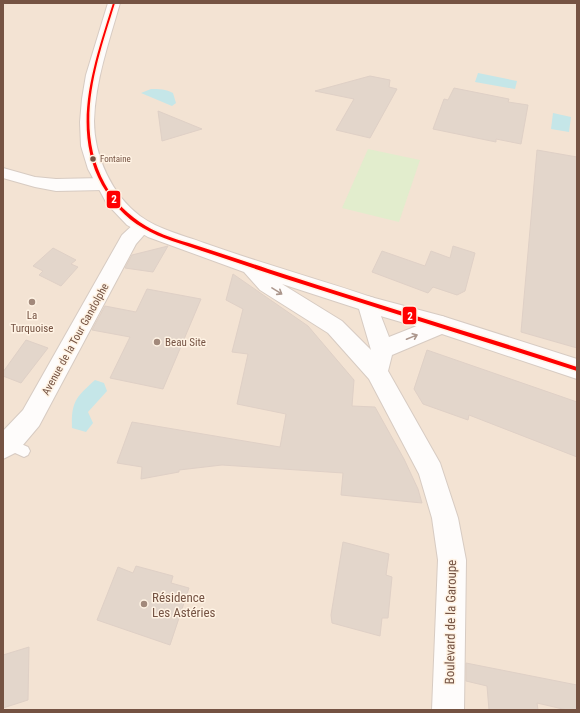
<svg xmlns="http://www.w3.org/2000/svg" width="580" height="713" viewBox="0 0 580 713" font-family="'Roboto Condensed',sans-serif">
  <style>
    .residential { fill: #f3e3d3 }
    .green { fill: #e2edcd }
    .water { fill: #c5e6e8 }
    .building { fill: #e3d6cb; stroke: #dfd0c6 }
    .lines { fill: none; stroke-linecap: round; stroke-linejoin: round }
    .service-casing { stroke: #d7cbc2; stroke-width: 2 }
    .minor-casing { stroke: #d7cbc2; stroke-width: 2 }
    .tertiary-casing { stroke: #d7cbc2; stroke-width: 2 }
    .service { fill: #fefcfb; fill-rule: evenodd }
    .minor { fill: #fefcfb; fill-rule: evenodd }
    .tertiary { fill: #fefcfb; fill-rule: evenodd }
    .bus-1-casing { stroke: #fff3e4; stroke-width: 3 }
    .bus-1 { fill: #f00; fill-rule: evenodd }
    .oneway { stroke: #ac978d }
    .bus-dot { fill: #755343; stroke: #fff3e4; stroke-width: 1.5 }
    .poi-dot { fill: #a2897b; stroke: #fff3e4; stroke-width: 1.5 }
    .labels { text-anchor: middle; stroke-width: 3; stroke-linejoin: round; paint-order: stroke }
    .far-bus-label { font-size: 9px; fill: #755343; stroke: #fff3e4; text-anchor: start }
    .poi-label { font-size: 11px; fill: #755343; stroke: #fff3e4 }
    .street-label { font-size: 11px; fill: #755343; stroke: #fff3e4 }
    .near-poi-label { font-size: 13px; fill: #755343; stroke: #fff3e4; text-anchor: start }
    .near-street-label { font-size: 13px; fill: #755343; stroke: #fff3e4 }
    .line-badge { stroke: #fff3e4; stroke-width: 1.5 }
    .badge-label { font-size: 11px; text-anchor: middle; font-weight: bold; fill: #fff }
  </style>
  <rect width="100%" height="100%" fill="#f6eee4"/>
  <path class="residential" d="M 3,3 L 577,3 L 577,710 L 3,710 Z"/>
  <path class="green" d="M 368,149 L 420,160 L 399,222 L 342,208 Z"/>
  <path class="water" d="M 478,73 L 517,81 L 515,89 L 475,82 Z
    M 151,89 C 159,89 166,89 173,93 L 176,103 L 172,106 L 141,93 Z
    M 553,113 L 571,117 L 569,132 L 551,129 Z
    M 95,380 L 104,383 L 107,391 L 88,412 L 93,423 L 86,432 L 72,428 C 71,402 76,397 95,380 Z"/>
  <path class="building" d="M 370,76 L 390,80 L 389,87 L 397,89 L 370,138 L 336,130 L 354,99 L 315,91 Z
    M 454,88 L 509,99 L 508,102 L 528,105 L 521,144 L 496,139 L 496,142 L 433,129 L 444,99 L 448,100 Z
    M 158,111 L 202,129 L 162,141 Z
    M 537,150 L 577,157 L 577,348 L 521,332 Z
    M 168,246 L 153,272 L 125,268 L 132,255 Z
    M 453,246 L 475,253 L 465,291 L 457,295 L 433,287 L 428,293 L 372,272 L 382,251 L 425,266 L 431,251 L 450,258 Z
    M 53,248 L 76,260 L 71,264 L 78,267 L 61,286 L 39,275 L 43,271 L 33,266 Z
    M 233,274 L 308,326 L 354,380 L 352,406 L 375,407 L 404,459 L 418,489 L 422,503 L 341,495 L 343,473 L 222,465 L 179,470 L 179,472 L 141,479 L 142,467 L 117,463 L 132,422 L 280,447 L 286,414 L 237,404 L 248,354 L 232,352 L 243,309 L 226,300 Z
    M 147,289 L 201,299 L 163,389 L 110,378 L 130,337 L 92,330 L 105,306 L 136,312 Z
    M 26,340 L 48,348 L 21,383 L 3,376 L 3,372 Z
    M 427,350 L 577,402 L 577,457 L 469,415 L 468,420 L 423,404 L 414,389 Z
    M 343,542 L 389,554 L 386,575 L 392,577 L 388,618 L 382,618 L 380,636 L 332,623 L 331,615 Z
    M 136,566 L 173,576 L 171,583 L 189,588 L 170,645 L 97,620 L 118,567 L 133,573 Z
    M 29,647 L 28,700 L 3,708 L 3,655 Z
    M 466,663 L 577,685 L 577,710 L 567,710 L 537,703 L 538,710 L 489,710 L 487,686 L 466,681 Z"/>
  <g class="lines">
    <g class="service-casing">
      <path id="service" d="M 8,438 L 28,447 L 30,451 L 28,455 L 24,457 L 4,448 L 4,440 Z"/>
    </g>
    <g class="minor-casing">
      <path id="minor" d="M 3,168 L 35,177 L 56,179 L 103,178 L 109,180 L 111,184 L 109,188 L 103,190 L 56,191 L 35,187 L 3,178 Z
        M 142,221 L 148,222 L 151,227 L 136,244 L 39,426 L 17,452 L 3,459 L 3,431 L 23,410 L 122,235 L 136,222 Z
        M 367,296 L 442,316 L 577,359 L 577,379 L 442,334 L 360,310 L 357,304 L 360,298 Z"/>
    </g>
    <g class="tertiary-casing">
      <path id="tertiary" d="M 108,3 L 120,3 C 109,42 95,81 94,121 C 94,156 112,195 140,216 C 159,230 183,235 204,243 C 260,263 318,279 374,298 L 389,337 L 442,316 L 449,319 L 453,325 L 449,331 L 392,355 L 388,371 L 440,463 L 458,518 L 466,560 L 464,710 L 432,710 L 438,560 L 432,518 L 419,474 L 369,379 L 328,333 L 260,290 L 244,272 L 148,237 L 127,225 L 107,204 L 88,169 L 81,146 L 80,122 L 82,99 L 86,75 ZM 282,284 L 359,309 L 371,350 L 342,321 Z"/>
    </g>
    <use href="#service" class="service"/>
    <use href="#minor" class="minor"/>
    <use href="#tertiary" class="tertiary"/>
    <g class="bus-1-casing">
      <path id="bus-1" d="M 113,3 L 115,3 C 97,61 73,126 105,184 C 114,201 129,216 146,226 C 161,235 179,240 195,245 C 220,253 244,261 268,269 C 371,303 474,333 577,367 L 577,371 C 480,340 383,310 286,279 C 258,270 230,260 202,251 C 183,244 161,239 143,228 C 125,218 112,202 102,185 C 70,127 95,61 113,3 Z"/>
    </g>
    <use href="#bus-1" class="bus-1"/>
  </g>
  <defs><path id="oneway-shaft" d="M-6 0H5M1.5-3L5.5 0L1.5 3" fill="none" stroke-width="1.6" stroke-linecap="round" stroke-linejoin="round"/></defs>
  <g class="oneway">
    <use href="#oneway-shaft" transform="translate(277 291) rotate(32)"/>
    <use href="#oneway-shaft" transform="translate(412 337) rotate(-22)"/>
  </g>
  <circle class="bus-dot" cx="93" cy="159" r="3.5"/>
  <g class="poi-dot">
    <circle cx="32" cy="302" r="4"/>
    <circle cx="157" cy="342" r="4"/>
    <circle cx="144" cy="604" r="4"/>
  </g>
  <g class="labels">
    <g class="far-bus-label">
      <text x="100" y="162">Fontaine</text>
    </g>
    <g class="poi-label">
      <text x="32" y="319">La<tspan x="32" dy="13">Turquoise</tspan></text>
      <text x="165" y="346" text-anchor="start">Beau Site</text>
    </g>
    <g class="street-label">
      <text transform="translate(75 339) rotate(-61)" y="4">Avenue de la Tour Gandolphe</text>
    </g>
    <g class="near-poi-label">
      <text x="152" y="602">Résidence<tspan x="152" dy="15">Les Astéries</tspan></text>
    </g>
    <g class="near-street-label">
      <text transform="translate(450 622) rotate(-89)" y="5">Boulevard de la Garoupe</text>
    </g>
  </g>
  <g class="line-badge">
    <rect x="106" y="190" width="15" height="19" rx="4" fill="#f00"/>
    <rect x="402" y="306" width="15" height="19" rx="4" fill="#f00"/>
  </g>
  <g class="badge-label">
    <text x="114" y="203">2</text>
    <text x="410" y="320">2</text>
  </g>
  <rect width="580" height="713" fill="none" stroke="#755343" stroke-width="8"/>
</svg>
